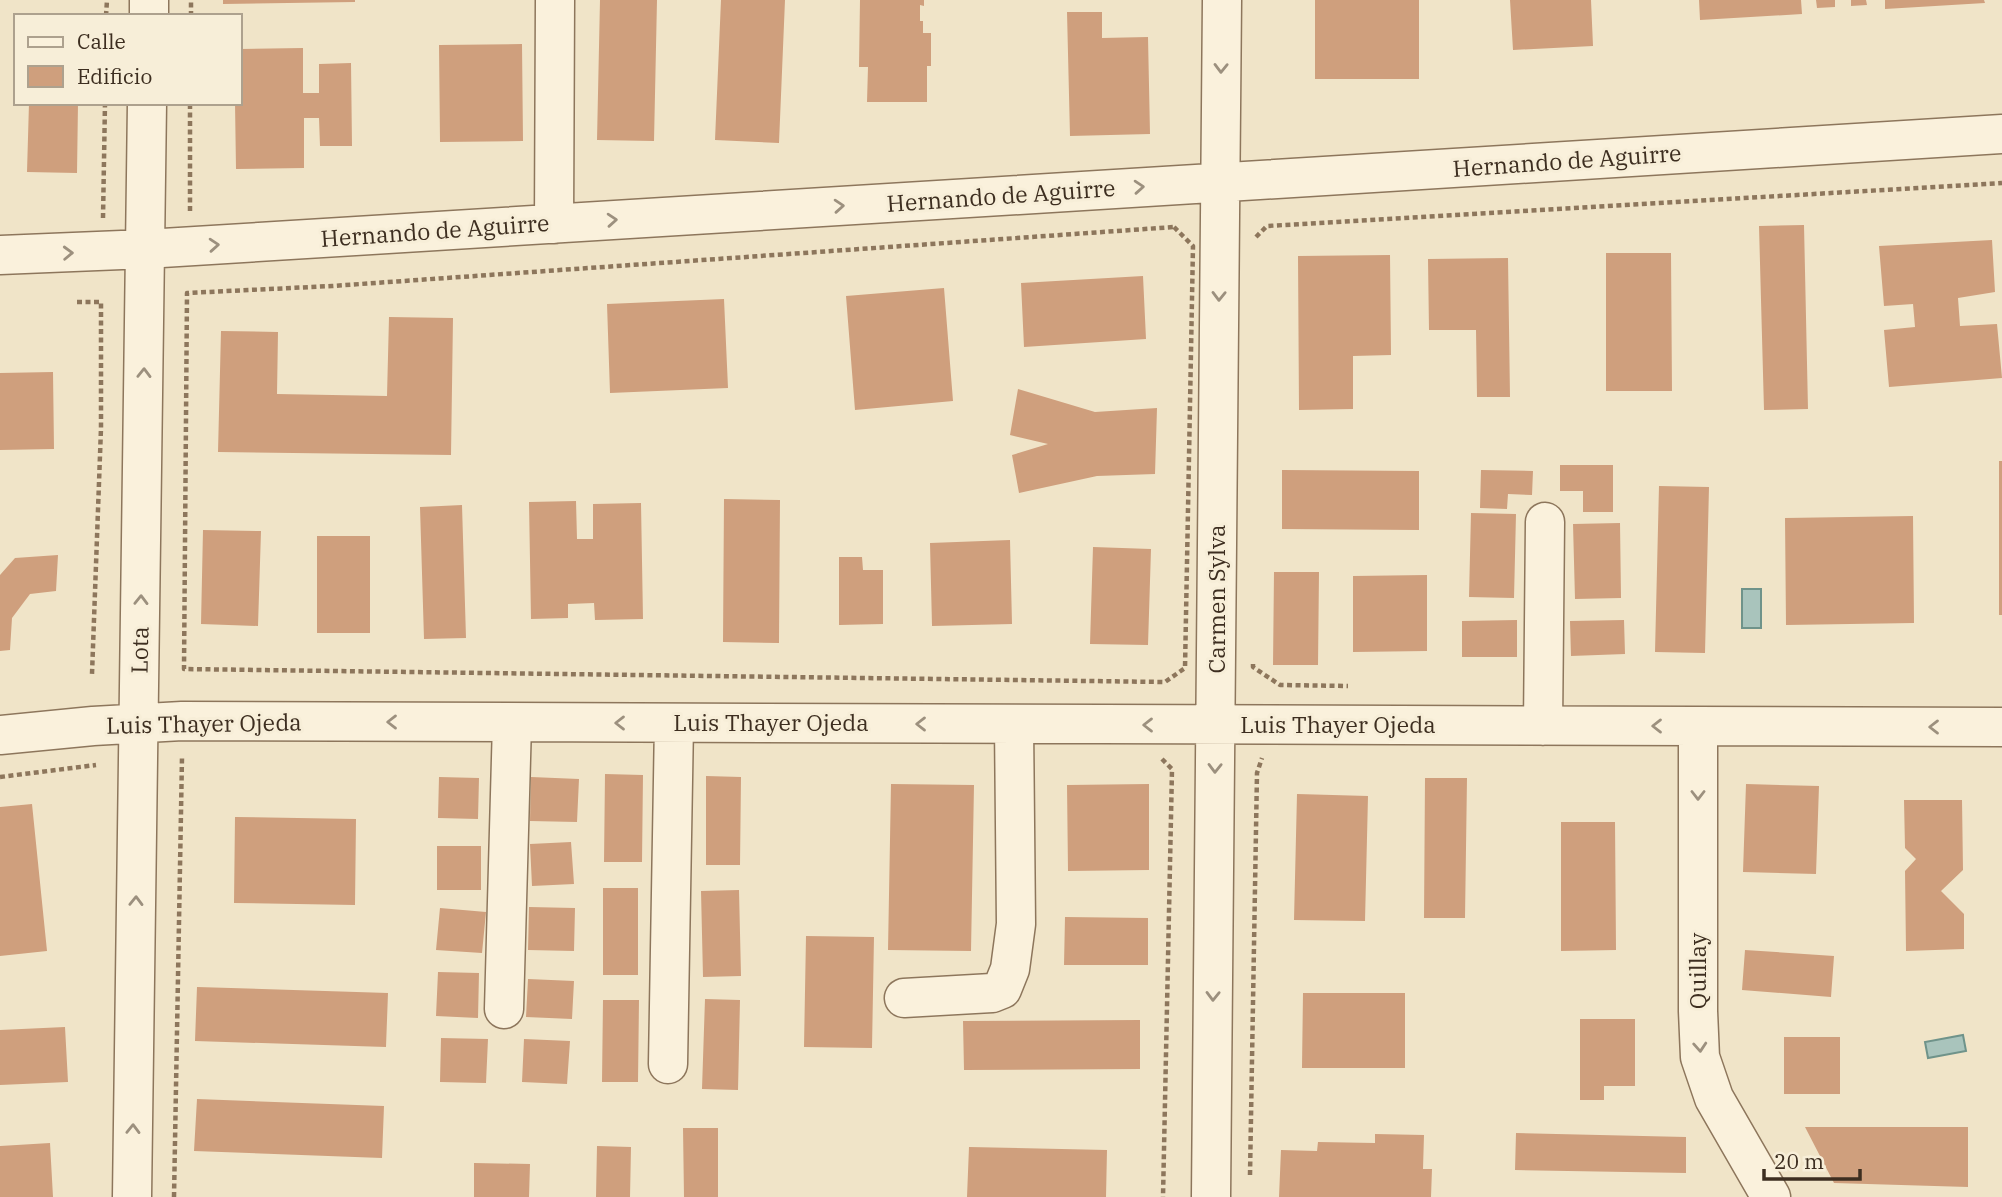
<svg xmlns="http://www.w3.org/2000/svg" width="2002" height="1197" viewBox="0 0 2002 1197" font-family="'IBM Plex Serif',serif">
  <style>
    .water { fill: #a9c4bc; stroke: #6f938a; stroke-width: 2 }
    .building { fill: #cf9f7d }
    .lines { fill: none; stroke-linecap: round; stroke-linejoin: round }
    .minor-casing { stroke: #8d765c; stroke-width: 41 }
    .path { stroke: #8d765c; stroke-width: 4.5; stroke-dasharray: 5 3.5; stroke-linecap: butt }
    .minor { stroke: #faf1dc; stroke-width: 38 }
    .oneway { stroke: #9c907e }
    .labels { text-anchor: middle; stroke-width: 6; stroke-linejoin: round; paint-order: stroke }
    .street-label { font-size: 23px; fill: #3d2e20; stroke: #f7eed8 }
  </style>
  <rect width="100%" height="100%" fill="#f0e4c8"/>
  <path class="water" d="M 1742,589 L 1761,589 L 1761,628 L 1742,628 Z
    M 1963,1035 L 1966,1051 L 1928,1058 L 1925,1042 Z"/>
  <path class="building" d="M 223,0 L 355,0 L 355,2 L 223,4 Z
    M 600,0 L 657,0 L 654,141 L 597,140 Z
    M 721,0 L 785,0 L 779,143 L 715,140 Z
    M 860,0 L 924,0 L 924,6 L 920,5 L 920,21 L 923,21 L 923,33 L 931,33 L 931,66 L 927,66 L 927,102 L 867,102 L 868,67 L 859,67 Z
    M 1315,0 L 1419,0 L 1419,79 L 1315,79 Z
    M 1510,0 L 1591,0 L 1593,46 L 1513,50 Z
    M 1699,0 L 1801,0 L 1802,14 L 1700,20 Z
    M 1816,0 L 1835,0 L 1835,7 L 1817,8 Z
    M 1851,0 L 1866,0 L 1867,5 L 1851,6 Z
    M 1885,0 L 1984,0 L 1985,3 L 1885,9 Z
    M 1067,12 L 1102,12 L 1102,38 L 1148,37 L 1150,134 L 1070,136 Z
    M 522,44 L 523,141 L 440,142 L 439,45 Z
    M 303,48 L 303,93 L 319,93 L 319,64 L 351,63 L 352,146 L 320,146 L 319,118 L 304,118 L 304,168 L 236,169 L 235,103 L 240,103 L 240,49 Z
    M 29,103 L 78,103 L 77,173 L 27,172 Z
    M 1804,225 L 1808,409 L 1764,410 L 1759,226 Z
    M 1992,240 L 1995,292 L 1958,298 L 1960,326 L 1997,324 L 2002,378 L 1889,387 L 1884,330 L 1915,327 L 1913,304 L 1884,306 L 1879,246 Z
    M 1606,253 L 1671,253 L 1672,391 L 1606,391 Z
    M 1390,255 L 1391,355 L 1353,356 L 1353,409 L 1299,410 L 1298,256 Z
    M 1508,258 L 1510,397 L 1477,397 L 1476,330 L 1429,330 L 1428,259 Z
    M 1143,276 L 1146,339 L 1024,347 L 1021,283 Z
    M 944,288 L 953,401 L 855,410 L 846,296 Z
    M 724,299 L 728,388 L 610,393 L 607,304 Z
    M 389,317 L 453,318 L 451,455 L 218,452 L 221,331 L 278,332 L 277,394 L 387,396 Z
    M 53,372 L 54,449 L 0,450 L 0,373 Z
    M 1018,389 L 1095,412 L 1157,408 L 1155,474 L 1097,476 L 1019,493 L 1012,455 L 1048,444 L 1010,435 Z
    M 1999,461 L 2002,461 L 2002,615 L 1999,615 Z
    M 1560,465 L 1613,465 L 1613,512 L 1583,512 L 1583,491 L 1560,491 Z
    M 1282,470 L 1419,471 L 1419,530 L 1282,529 Z
    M 1481,470 L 1533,471 L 1532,495 L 1508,494 L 1507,509 L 1480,508 Z
    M 1659,486 L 1709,487 L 1705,653 L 1655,652 Z
    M 724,499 L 780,500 L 779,643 L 723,642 Z
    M 576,501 L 577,539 L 593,539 L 593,504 L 641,503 L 643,619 L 595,620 L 594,603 L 568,604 L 568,618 L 531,619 L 529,502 Z
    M 462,505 L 466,638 L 424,639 L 420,507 Z
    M 1471,513 L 1516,514 L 1514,598 L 1469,597 Z
    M 1913,516 L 1914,623 L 1786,625 L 1785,518 Z
    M 1620,523 L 1621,598 L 1575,599 L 1573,524 Z
    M 203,530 L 261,531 L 258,626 L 201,624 Z
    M 317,536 L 370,536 L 370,633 L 317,633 Z
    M 1010,540 L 1012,624 L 932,626 L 930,543 Z
    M 1093,547 L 1151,549 L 1148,645 L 1090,644 Z
    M 58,555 L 56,591 L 30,594 L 12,618 L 10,650 L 0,651 L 0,575 L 15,558 Z
    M 839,557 L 862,557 L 863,570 L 883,570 L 883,624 L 839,625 Z
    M 1274,572 L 1319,572 L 1318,665 L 1273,665 Z
    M 1427,575 L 1427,651 L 1353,652 L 1353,576 Z
    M 1517,620 L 1517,657 L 1462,657 L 1462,621 Z
    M 1624,620 L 1625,654 L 1571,656 L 1570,621 Z
    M 605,774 L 643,775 L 642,862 L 604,862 Z
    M 706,776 L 741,777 L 740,865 L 706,865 Z
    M 439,777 L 479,778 L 478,819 L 438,818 Z
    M 531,777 L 579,779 L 577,822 L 530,821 Z
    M 1425,778 L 1467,778 L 1465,918 L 1424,918 Z
    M 891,784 L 974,785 L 971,951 L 888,950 Z
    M 1149,784 L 1149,870 L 1068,871 L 1067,785 Z
    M 1746,784 L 1819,786 L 1816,874 L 1743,872 Z
    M 1297,794 L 1368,796 L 1365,921 L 1294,920 Z
    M 1904,800 L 1962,800 L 1963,870 L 1941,891 L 1964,914 L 1964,949 L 1906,951 L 1905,871 L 1916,859 L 1905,848 Z
    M 32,804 L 47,951 L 0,956 L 0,807 Z
    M 235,817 L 356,819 L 355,905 L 234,903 Z
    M 1561,822 L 1615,822 L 1616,950 L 1561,951 Z
    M 571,842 L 574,884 L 532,886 L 530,844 Z
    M 437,846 L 481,846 L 481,890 L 437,890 Z
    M 603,888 L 638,888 L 638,975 L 603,975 Z
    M 739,890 L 741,976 L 703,977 L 701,891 Z
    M 529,907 L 575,908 L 574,951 L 528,950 Z
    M 440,908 L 486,912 L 482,953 L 436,950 Z
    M 1065,917 L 1148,918 L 1148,965 L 1064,965 Z
    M 806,936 L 874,937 L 872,1048 L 804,1047 Z
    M 1745,950 L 1834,956 L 1831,997 L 1742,990 Z
    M 438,972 L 479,973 L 478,1018 L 436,1016 Z
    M 528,979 L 574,981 L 572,1019 L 526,1017 Z
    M 197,987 L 388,993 L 386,1047 L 195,1041 Z
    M 1303,993 L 1405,993 L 1405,1068 L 1302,1068 Z
    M 705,999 L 740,1000 L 738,1090 L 702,1089 Z
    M 603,1000 L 639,1000 L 638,1082 L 602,1082 Z
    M 1580,1019 L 1635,1019 L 1635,1086 L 1604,1086 L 1604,1100 L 1580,1100 Z
    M 1140,1020 L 1140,1069 L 964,1070 L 963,1021 Z
    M 65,1027 L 68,1082 L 0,1085 L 0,1030 Z
    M 1784,1037 L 1840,1037 L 1840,1094 L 1784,1094 Z
    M 441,1038 L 488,1039 L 486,1083 L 440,1082 Z
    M 524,1039 L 570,1041 L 567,1084 L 522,1082 Z
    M 197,1099 L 384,1106 L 382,1158 L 194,1151 Z
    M 1805,1127 L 1968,1127 L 1968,1187 L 1834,1183 Z
    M 683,1128 L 718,1128 L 718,1197 L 684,1197 Z
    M 1516,1133 L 1686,1137 L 1686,1173 L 1515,1170 Z
    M 1375,1134 L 1424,1135 L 1423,1169 L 1432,1169 L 1431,1197 L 1279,1197 L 1281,1150 L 1317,1151 L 1318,1142 L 1375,1143 Z
    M 50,1143 L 53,1197 L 0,1197 L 0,1146 Z
    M 597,1146 L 631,1147 L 630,1197 L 596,1197 Z
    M 969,1147 L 1107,1150 L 1106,1197 L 967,1197 Z
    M 474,1163 L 530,1164 L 529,1197 L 474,1197 Z"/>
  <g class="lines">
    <g class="minor-casing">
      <path id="minor" d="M 149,16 L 149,0
        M 554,224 L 555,0
        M 0,255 L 146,249 L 2002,134
        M 1543,726 L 1545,522
        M 1698,727 L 1698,1011 L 1700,1057 L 1714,1098 L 1771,1197
        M 0,735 L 93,726 L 182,721 L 2002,727
        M 904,998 L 992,993 L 1002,989 L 1010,969 L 1016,924 L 1014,724
        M 504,1009 L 512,723
        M 668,1064 L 674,723
        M 132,1197 L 147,103
        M 1211,1197 L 1222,0"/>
    </g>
    <path class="path" d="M 106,16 L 107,0
      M 191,16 L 191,0
      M 190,211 L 190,103
      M 103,218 L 105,103
      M 1174,227 L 1193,246 L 1185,668 L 1165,682 L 184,669 L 187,293 L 332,286 Z
      M 1256,237 L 1267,226 L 2002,183
      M 77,302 L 101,302 L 101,428 L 92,674
      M 1253,664 L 1253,667 L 1280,685 L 1348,686
      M 1162,759 L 1172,769 L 1163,1197
      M 0,777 L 96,765
      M 1250,1175 L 1257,773 L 1262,758
      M 174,1197 L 182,757"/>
    <use href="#minor" class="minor"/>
  </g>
  <defs><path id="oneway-chevron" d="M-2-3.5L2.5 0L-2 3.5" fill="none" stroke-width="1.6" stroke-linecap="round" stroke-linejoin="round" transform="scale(1.75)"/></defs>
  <g class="oneway">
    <use href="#oneway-chevron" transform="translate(1221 68) rotate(91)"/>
    <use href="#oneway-chevron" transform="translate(1139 187) rotate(-4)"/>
    <use href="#oneway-chevron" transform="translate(839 206) rotate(-4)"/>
    <use href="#oneway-chevron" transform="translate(612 220) rotate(-4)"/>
    <use href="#oneway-chevron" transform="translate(214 245) rotate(-4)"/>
    <use href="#oneway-chevron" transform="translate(68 253) rotate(-2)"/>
    <use href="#oneway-chevron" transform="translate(1219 296) rotate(91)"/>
    <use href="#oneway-chevron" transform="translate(144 373) rotate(-89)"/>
    <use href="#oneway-chevron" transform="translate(141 600) rotate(-89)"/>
    <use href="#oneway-chevron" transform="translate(392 722) rotate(-180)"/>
    <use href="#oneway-chevron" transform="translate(620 723) rotate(-180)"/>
    <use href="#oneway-chevron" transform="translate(921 724) rotate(-180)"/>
    <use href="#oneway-chevron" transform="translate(1148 725) rotate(-180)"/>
    <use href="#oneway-chevron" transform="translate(1657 726) rotate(-180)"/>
    <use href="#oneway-chevron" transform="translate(1934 727) rotate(-180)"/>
    <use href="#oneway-chevron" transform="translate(1215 768) rotate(91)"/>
    <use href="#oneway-chevron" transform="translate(1698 795) rotate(90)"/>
    <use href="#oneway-chevron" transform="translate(136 901) rotate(-89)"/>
    <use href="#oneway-chevron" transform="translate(1213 996) rotate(91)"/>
    <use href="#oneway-chevron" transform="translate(1700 1047) rotate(86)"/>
    <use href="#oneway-chevron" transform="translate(133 1129) rotate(-89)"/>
  </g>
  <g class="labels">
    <g class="street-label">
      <text transform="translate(1567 161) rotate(-4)" y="8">Hernando de Aguirre</text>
      <text transform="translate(1001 196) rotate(-4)" y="8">Hernando de Aguirre</text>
      <text transform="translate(435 231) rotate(-4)" y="8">Hernando de Aguirre</text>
      <text transform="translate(1217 599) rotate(-90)" y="8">Carmen Sylva</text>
      <text transform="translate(140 650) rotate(-89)" y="8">Lota</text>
      <text x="771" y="731">Luis Thayer Ojeda</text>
      <text transform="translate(204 724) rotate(-1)" y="8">Luis Thayer Ojeda</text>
      <text x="1338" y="733">Luis Thayer Ojeda</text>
      <text transform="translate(1698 971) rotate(-90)" y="8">Quillay</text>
    </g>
  </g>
  <rect x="14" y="14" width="228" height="91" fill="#f7eed8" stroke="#ada18e" stroke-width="2"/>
  <rect x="28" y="37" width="35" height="10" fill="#faf1dc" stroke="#ada18e" stroke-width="2"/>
  <text x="77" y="49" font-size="21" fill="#3d2e20">Calle</text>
  <rect x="28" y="66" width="35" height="21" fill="#cf9f7d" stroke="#ada18e" stroke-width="2"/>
  <text x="77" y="84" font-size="21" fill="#3d2e20">Edificio</text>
  <path d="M1764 1169v10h96v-10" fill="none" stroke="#3d2e20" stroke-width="3.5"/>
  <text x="1774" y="1169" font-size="21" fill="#3d2e20" stroke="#f7eed8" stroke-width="5" paint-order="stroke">20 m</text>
</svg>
